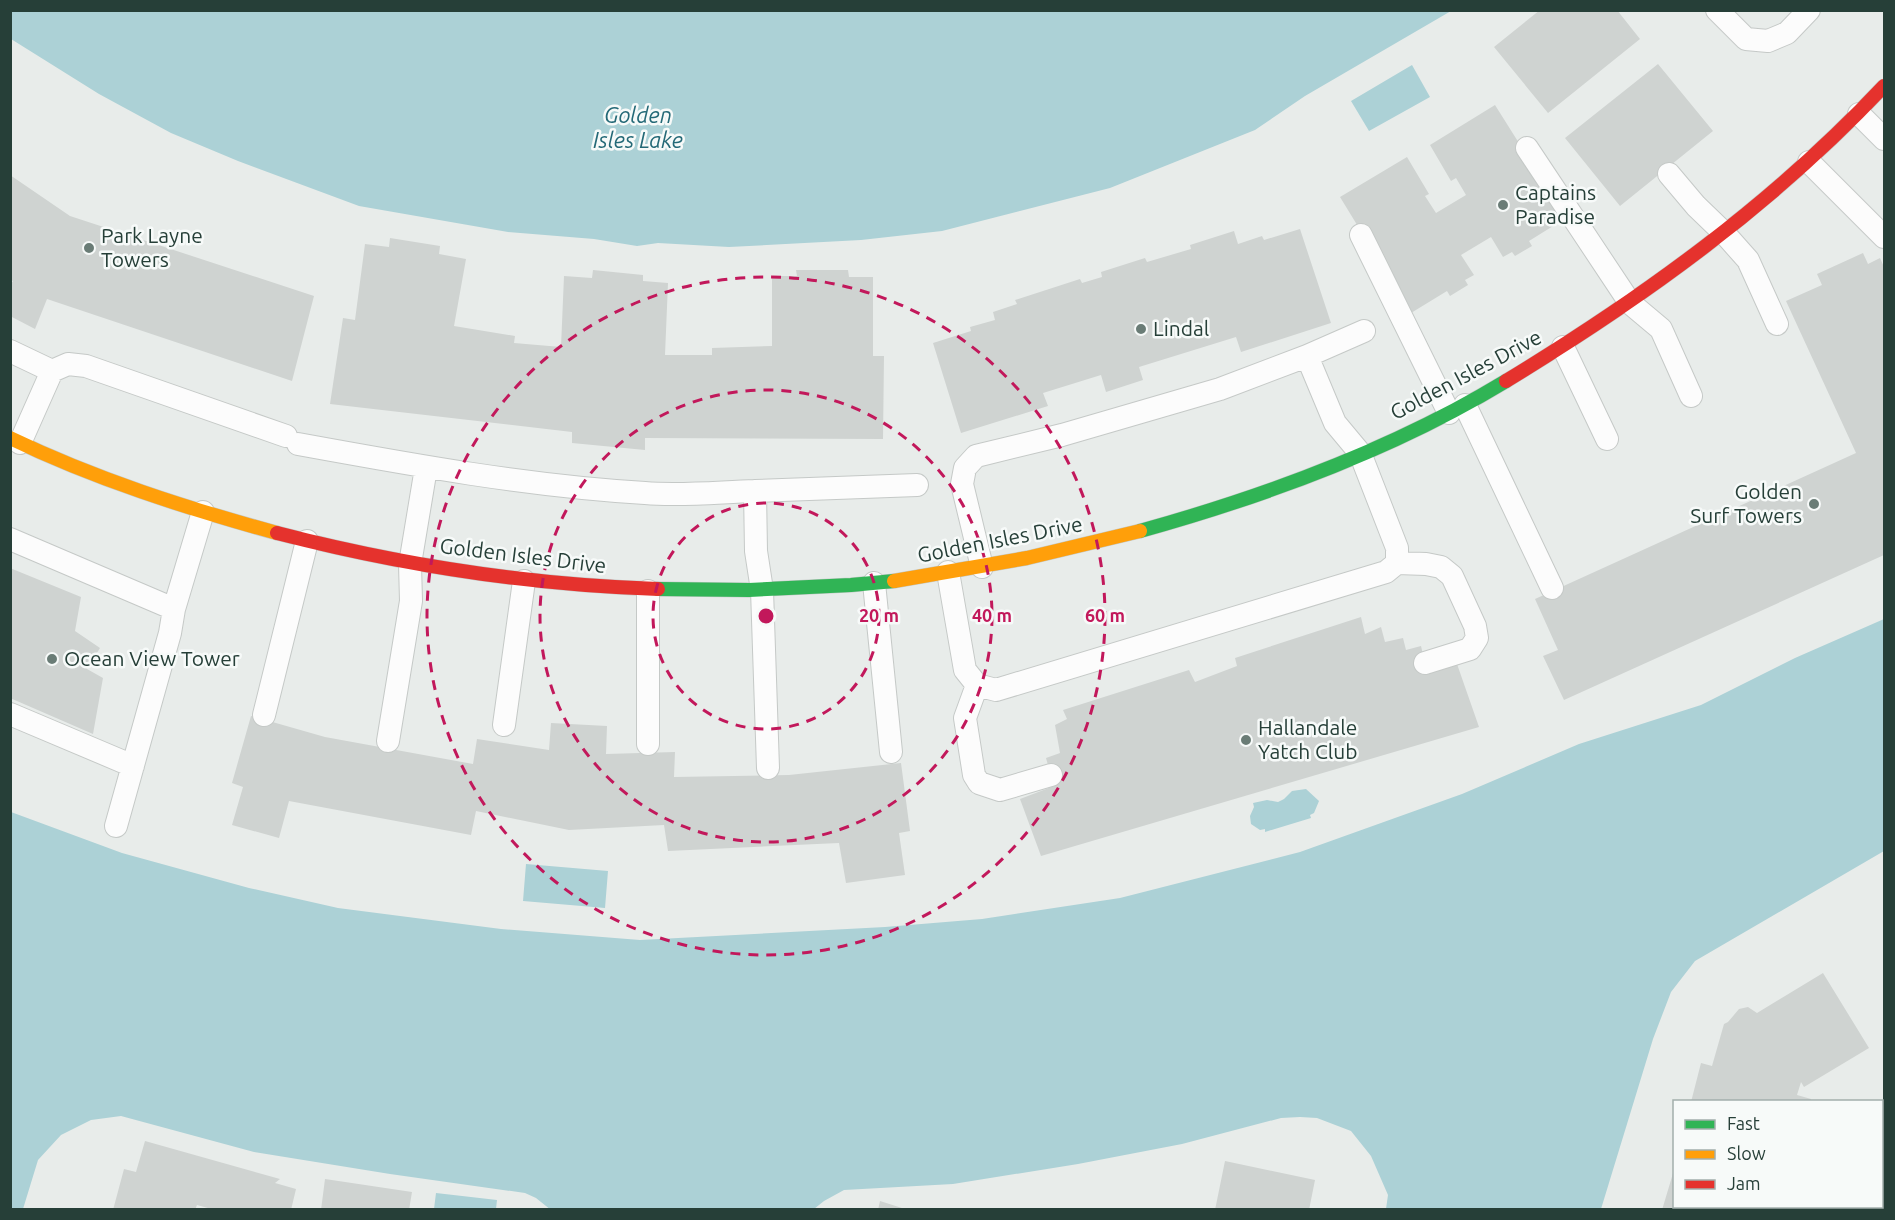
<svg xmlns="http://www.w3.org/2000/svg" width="1895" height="1220" viewBox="0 0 1895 1220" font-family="Ubuntu,sans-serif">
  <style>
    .water { fill: #acd1d6 }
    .building { fill: #cfd3d1 }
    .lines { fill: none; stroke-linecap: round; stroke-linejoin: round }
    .lane-casing { stroke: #c5c9c7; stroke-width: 24 }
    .street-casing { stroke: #c5c9c7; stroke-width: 34 }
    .fast-casing { stroke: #c4c9c7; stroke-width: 15 }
    .slow-casing { stroke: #c4c9c7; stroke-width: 15 }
    .jam-casing { stroke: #c4c9c7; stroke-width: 15 }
    .lane { stroke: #fcfcfc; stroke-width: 22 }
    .street { stroke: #fcfcfc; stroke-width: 33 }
    .fast { stroke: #30b455; stroke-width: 14 }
    .slow { stroke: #ff9f0a; stroke-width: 14 }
    .jam { stroke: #e5322d; stroke-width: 14 }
    .ring { fill: none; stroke: #c2185b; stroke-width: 3; stroke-dasharray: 10 8 }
    .poi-dot { fill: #6a7c76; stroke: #f7faf9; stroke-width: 2 }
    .labels { text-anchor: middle; stroke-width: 5; stroke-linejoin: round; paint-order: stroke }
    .poi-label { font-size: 21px; fill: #263f38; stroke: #f7faf9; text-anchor: start }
    .street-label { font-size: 21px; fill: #263f38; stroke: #f7faf9 }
    .water-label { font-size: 22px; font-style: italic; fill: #246977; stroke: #f7faf9 }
    .centre { fill: #c2185b; stroke: #f7faf9; stroke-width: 3 }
    .ring-label { font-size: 18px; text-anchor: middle; font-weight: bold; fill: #c2185b; stroke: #f7faf9; stroke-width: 5; stroke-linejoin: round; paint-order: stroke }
  </style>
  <rect width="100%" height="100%" fill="#e8ecea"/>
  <path class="water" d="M 10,11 L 11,10 L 1451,11 L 1305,96 L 1255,130 L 1110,188 L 942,231 L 861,240 L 729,247 L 658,243 L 637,246 L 594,239 L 508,232 L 359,206 L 238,161 L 171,133 L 99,94 L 11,39 Z
    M 1412,65 L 1430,97 L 1369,131 L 1351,101 Z
    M 1884,619 L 1884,851 L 1695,961 L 1671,992 L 1653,1039 L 1601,1209 L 1386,1209 L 1388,1195 L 1371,1156 L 1351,1131 L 1317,1118 L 1300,1117 L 1281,1118 L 1182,1144 L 1078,1164 L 953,1184 L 844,1190 L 824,1201 L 814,1209 L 551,1210 L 536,1198 L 525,1193 L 390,1174 L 254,1152 L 121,1116 L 91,1120 L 61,1135 L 38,1160 L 23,1209 L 11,1209 L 11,812 L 122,853 L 249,888 L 338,908 L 501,929 L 640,940 L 885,927 L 982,919 L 1120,898 L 1300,852 L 1462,794 L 1579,744 L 1701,705 L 1795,658 Z
    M 1306,789 L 1319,801 L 1314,813 L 1310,815 L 1311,818 L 1265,832 L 1265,829 L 1260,830 L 1251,824 L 1250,816 L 1254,807 L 1253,803 L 1267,800 L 1278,802 L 1284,799 L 1292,791 Z
    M 526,864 L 608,871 L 605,908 L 523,901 Z
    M 436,1193 L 497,1200 L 496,1209 L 434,1209 Z"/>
  <path class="building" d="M 1540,10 L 1617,10 L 1640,39 L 1548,113 L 1494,47 Z
    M 1658,64 L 1713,131 L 1620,206 L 1565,138 Z
    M 1495,105 L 1566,218 L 1529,241 L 1532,246 L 1515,256 L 1512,252 L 1503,257 L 1491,237 L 1461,255 L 1474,275 L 1465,280 L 1468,285 L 1450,296 L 1447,291 L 1411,313 L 1340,197 L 1407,157 L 1429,194 L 1425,196 L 1436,213 L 1466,195 L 1456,178 L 1451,181 L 1430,145 Z
    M 10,175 L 70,216 L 314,296 L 292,381 L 47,299 L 35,329 L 10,316 L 10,285 L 13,281 L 10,280 Z
    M 1300,229 L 1331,323 L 1241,352 L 1236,337 L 1139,367 L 1143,380 L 1106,392 L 1101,375 L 1043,393 L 1048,406 L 961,433 L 933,343 L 971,331 L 970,327 L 995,320 L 993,312 L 1017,304 L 1015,300 L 1080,279 L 1082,283 L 1102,277 L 1101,272 L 1145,258 L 1147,262 L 1191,249 L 1190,245 L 1234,231 L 1238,244 L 1262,236 L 1264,240 Z
    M 390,238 L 440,246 L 439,254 L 466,259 L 454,326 L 515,336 L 514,343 L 561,347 L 564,276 L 592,278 L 593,270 L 643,275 L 643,281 L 668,283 L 665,355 L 712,355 L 712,348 L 772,346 L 772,276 L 797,276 L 796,270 L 848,270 L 849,277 L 873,277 L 873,356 L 884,356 L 883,439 L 645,438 L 645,450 L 572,443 L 572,432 L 330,404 L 343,318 L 355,320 L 365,244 L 389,247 Z
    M 1863,253 L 1868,264 L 1880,258 L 1884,267 L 1884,555 L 1564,700 L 1543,656 L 1558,650 L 1535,599 L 1856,453 L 1786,301 L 1822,285 L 1817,274 Z
    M 10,568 L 81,597 L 75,631 L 100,648 L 87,669 L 103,678 L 93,734 L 10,698 Z
    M 1361,617 L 1365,634 L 1381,627 L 1385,642 L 1403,638 L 1406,650 L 1421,646 L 1427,672 L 1457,664 L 1479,727 L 1041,856 L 1020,799 L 1054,786 L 1046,758 L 1060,753 L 1055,725 L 1067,719 L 1063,710 L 1189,670 L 1195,682 L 1237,666 L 1235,658 Z
    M 251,716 L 325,737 L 473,764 L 477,739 L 549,750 L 551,723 L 607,726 L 606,754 L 675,752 L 674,777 L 789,775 L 901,763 L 910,831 L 899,833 L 905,875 L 846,883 L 839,843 L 668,851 L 664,825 L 569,830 L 476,811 L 471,835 L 289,801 L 279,838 L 232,825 L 243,787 L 232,783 Z
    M 1823,973 L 1869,1048 L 1804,1087 L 1801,1082 L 1797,1095 L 1811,1099 L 1810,1102 L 1691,1102 L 1701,1063 L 1712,1066 L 1724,1024 L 1728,1022 L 1739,1009 L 1748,1007 L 1757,1013 Z
    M 145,1141 L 280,1179 L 275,1183 L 296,1189 L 291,1210 L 215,1210 L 197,1205 L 195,1210 L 113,1210 L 124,1169 L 136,1172 Z
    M 1225,1161 L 1315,1180 L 1309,1210 L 1215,1210 Z
    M 1674,1170 L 1674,1206 L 1807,1206 L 1806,1210 L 1662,1210 Z
    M 325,1179 L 412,1192 L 409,1210 L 321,1210 Z
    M 880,1201 L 905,1209 L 905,1210 L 878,1210 Z"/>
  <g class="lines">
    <g class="lane-casing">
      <path id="lane" d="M 1717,10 L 1746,39 L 1768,41 L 1787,33 L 1809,10
        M 1859,114 L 1884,139
        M 1527,148 L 1630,303 L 1661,329 L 1691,396
        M 1809,162 L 1884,237
        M 1669,174 L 1696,206 L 1724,233 L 1748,260 L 1777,324
        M 1361,235 L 1449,413
        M 1563,347 L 1607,439
        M 10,351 L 52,371
        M 1307,356 L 1364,331
        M 1465,405 L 1552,588
        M 20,443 L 52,371 L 68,364 L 86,366 L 286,436
        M 298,444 C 413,465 528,486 645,493 C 682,496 719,492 755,491
        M 10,539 L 174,609 L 203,512
        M 1397,563 L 1426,564 L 1441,567 L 1452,576 L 1475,626 L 1477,638 L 1470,649 L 1425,663
        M 948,572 L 965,670 L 977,685 L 996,690 L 1386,572 L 1397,563 L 1397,548 L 1360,453 L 1335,423 L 1307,356 L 1220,389 L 1062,435 L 976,456 L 965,468 L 962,484 L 982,567
        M 874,583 L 891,752
        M 648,591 L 648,744
        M 977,685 L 965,718 L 974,775 L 979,783 L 1000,790 L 1051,775
        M 10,714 L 133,766
        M 264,715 L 307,541
        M 504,725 L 524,581
        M 388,741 L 411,601 L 410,564 L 426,468
        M 768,768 L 762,590 L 756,551 L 755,491 L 917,485
        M 116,826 L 170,633 L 174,609"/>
    </g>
    <g class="street-casing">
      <path id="street" d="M 1883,1210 L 1884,1206"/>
    </g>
    <g class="fast-casing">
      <path id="fast" d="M 1140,531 C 1266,496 1394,449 1506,381
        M 658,589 L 749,590 L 851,585 L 894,581"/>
    </g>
    <g class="slow-casing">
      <path id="slow" d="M 10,438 C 95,479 186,508 277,533
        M 894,581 L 1027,558 L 1140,531"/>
    </g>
    <g class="jam-casing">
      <path id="jam" d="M 1506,381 C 1644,297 1773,204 1884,86
        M 277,533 C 401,565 530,585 658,589"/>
    </g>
    <use href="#lane" class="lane"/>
    <use href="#street" class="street"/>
    <use href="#fast" class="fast"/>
    <use href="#slow" class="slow"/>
    <use href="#jam" class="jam"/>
  </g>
  <g class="ring">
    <circle cx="766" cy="616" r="113"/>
    <circle cx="766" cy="616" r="226"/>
    <circle cx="766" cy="616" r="339"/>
  </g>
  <g class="poi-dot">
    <circle cx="1503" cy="205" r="6"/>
    <circle cx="89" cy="248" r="6"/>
    <circle cx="1141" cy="329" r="6"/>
    <circle cx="1814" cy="504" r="6"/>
    <circle cx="52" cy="659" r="6"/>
    <circle cx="1246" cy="740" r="6"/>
  </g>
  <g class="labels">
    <g class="poi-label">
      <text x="1515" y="200">Captains<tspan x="1515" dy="24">Paradise</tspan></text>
      <text x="101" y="243">Park Layne<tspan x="101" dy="24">Towers</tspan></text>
      <text x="1153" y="336">Lindal</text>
      <text x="1802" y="499" text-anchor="end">Golden<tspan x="1802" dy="24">Surf Towers</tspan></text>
      <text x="64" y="666">Ocean View Tower</text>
      <text x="1258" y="735">Hallandale<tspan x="1258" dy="24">Yatch Club</tspan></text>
    </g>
    <g class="street-label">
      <text transform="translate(1466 375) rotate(-28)" y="7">Golden Isles Drive</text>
      <text transform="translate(1000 540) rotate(-11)" y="7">Golden Isles Drive</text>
      <text transform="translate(523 556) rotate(7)" y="7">Golden Isles Drive</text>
    </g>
    <g class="water-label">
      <text x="638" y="123">Golden<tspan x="638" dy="25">Isles Lake</tspan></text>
    </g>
  </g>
  <circle cx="766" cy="616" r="9" class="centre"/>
  <g class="ring-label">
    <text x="879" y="622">20 m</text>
    <text x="992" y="622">40 m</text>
    <text x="1105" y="622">60 m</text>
  </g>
  <rect width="1895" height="1220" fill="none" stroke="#263f38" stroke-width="24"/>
  <rect x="1673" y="1100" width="210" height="108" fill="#f7faf9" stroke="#a3afac" stroke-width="1.5"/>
  <rect x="1685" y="1120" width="30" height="9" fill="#30b455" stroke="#a3afac" stroke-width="1.5"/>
  <text x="1727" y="1130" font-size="18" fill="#263f38">Fast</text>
  <rect x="1685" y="1150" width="30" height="9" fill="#ff9f0a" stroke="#a3afac" stroke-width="1.5"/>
  <text x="1727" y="1160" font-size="18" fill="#263f38">Slow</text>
  <rect x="1685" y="1180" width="30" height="9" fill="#e5322d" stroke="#a3afac" stroke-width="1.5"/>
  <text x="1727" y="1190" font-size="18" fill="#263f38">Jam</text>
</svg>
